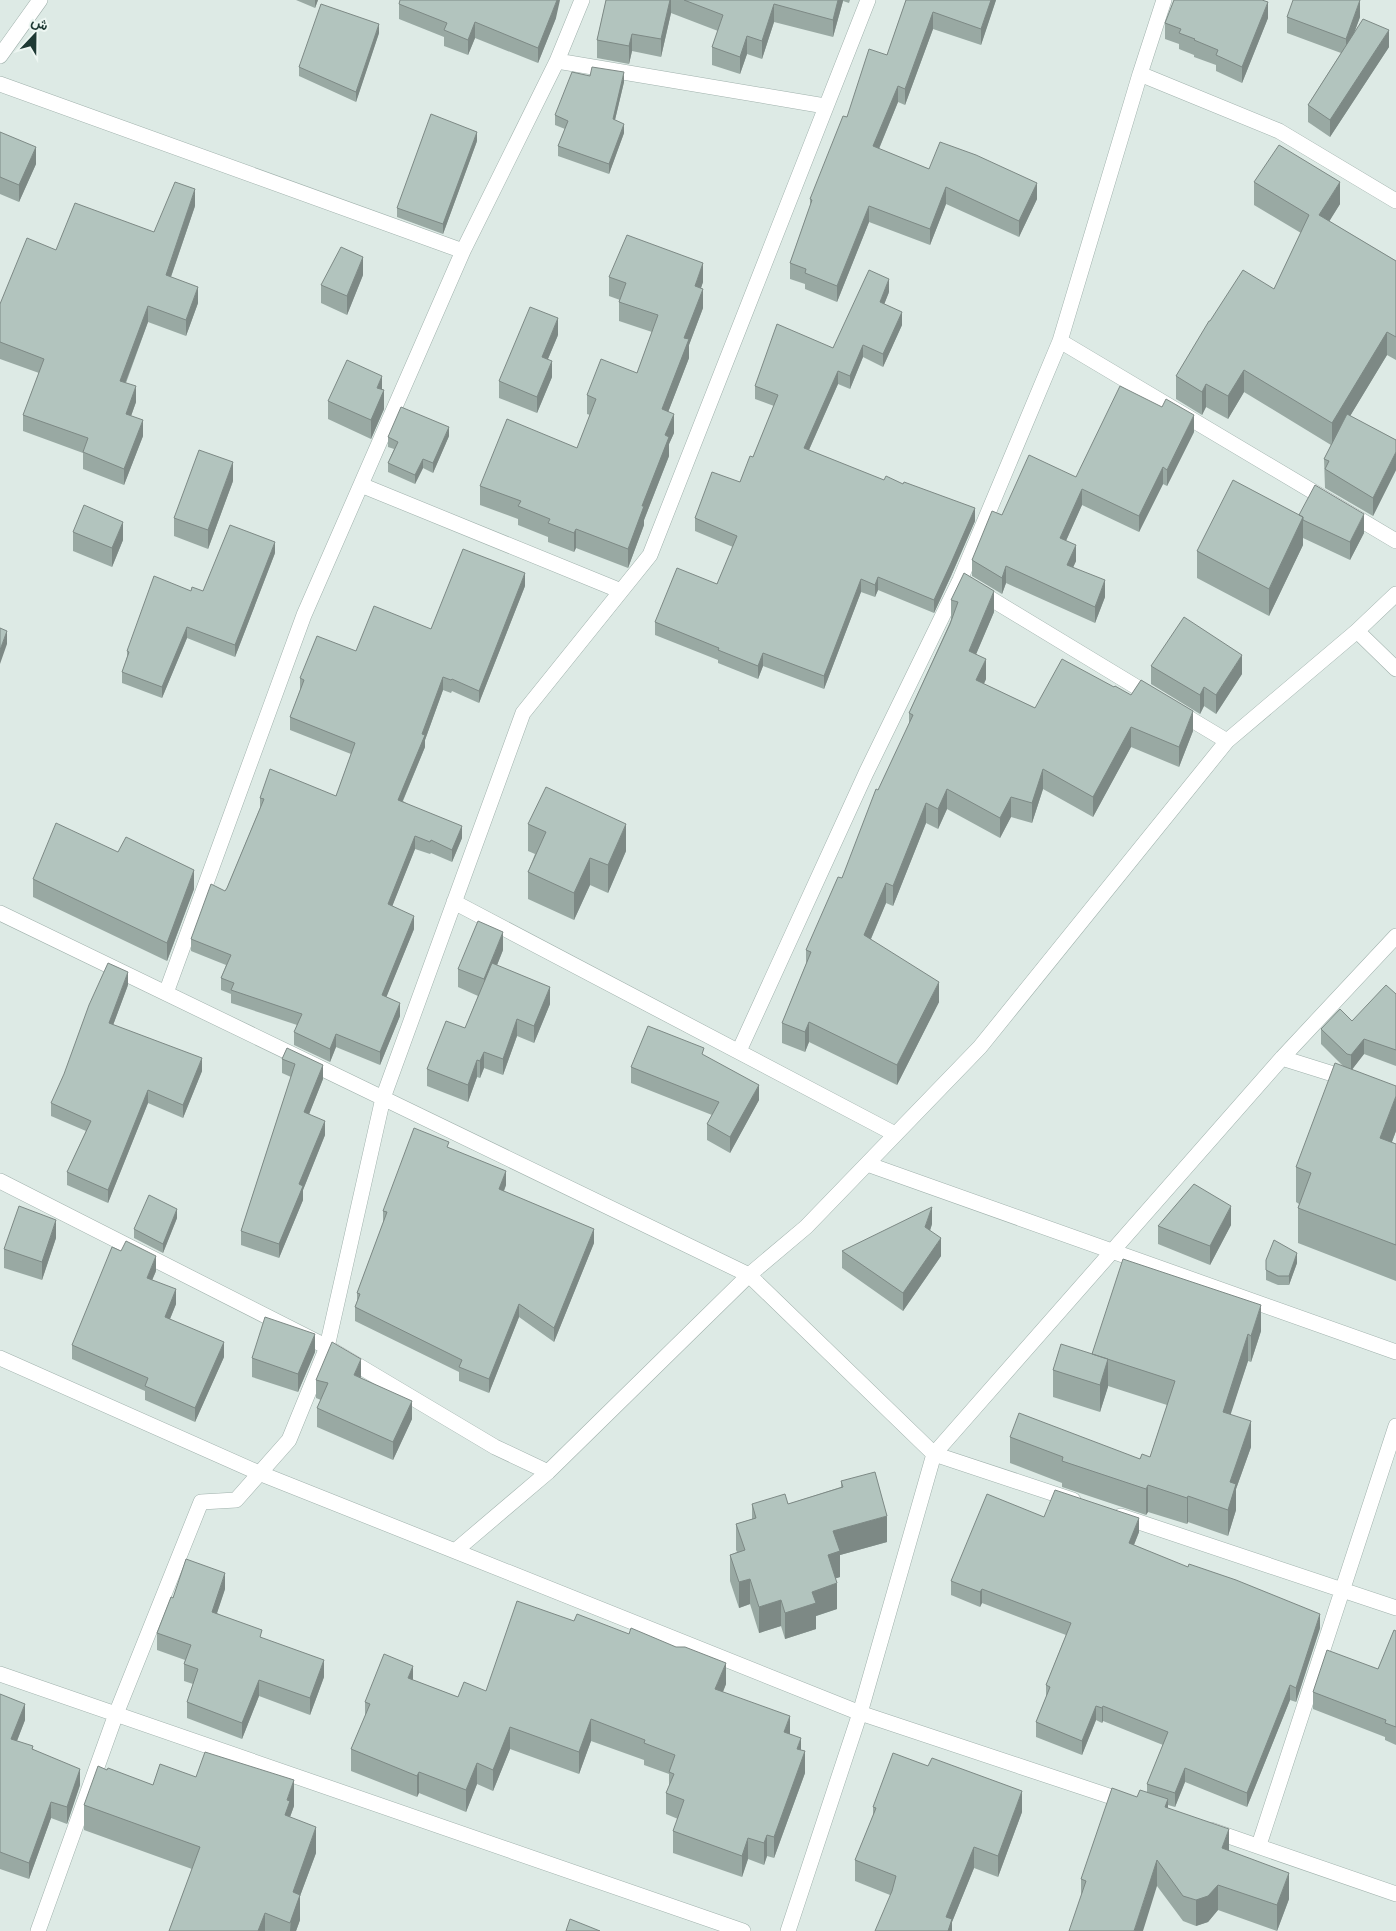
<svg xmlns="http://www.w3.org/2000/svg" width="1396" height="1931" viewBox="0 0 1396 1931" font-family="Cabin,Vazirmatn,sans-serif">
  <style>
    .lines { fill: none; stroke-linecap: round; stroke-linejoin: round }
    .minor-casing { stroke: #a0b1ac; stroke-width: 16 }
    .minor { stroke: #fff; stroke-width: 15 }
    .wall { fill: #99a9a3 }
    .shaded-wall { fill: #7d8985 }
    .building { fill: #b2c4be; stroke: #7d8985 }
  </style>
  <rect width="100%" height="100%" fill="#ddeae5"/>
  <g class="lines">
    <g class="minor-casing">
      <path id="minor" d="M 0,56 L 40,0
        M 557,61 L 825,106
        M 1140,74 L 1279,131 L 1396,201
        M 0,84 L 463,251
        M 1060,341 L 1396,541
        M 361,485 L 621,591
        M 978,591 L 1153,697
        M 1357,631 L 1396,669
        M 1177,711 L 1227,741
        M 454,902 L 895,1134
        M 0,913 L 749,1275 L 934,1454 L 1073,1500
        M 166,993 L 304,615 L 463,251 L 557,61 L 582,0
        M 739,1051 L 866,773 L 960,580 L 1060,341 L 1140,74 L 1164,0
        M 1282,1058 L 1349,1079
        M 867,1164 L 1396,1352
        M 0,1181 L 327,1347 L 495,1447 L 548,1472
        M 0,1358 L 259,1473 L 455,1551 L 548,1472 L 749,1275 L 806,1227 L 980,1047 L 1227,741 L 1357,631 L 1396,594
        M 1121,1516 L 1396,1608
        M 455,1551 L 860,1713 L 1127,1802
        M 0,1674 L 743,1931
        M 1211,1830 L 1396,1894
        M 1259,1845 L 1396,1426
        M 38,1931 L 116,1714 L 201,1502 L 236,1500 L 289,1440 L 327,1347 L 383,1098 L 523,713 L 650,555 L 868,0
        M 788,1931 L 860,1713 L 934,1454 L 1282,1058 L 1396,936"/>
    </g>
    <use href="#minor" class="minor"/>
  </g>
  <path class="wall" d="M 296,0 L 318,0 L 315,8 Z
    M 606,0 L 850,0 L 849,3 L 843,1 L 833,37 L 774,22 L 762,59 L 747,54 L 740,74 L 712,65 L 712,47 L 718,31 L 671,13 L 661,57 L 632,51 L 629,64 L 597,58 L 597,40 Z
    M 906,0 L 996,0 L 981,45 L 933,29 L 905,105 L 898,102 L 879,149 L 929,169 L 1037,199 L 1019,237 L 946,204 L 930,245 L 869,222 L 837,302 L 805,289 L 805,284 L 790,279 L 790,263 L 810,206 L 810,199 L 847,117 L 887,55 Z
    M 399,4 L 556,18 L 538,63 L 475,38 L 468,55 L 444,46 L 444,37 L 399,19 Z
    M 1287,17 L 1360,17 L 1354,33 L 1389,47 L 1330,137 L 1308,122 L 1308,105 L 1341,53 L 1287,33 Z
    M 1268,18 L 1242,83 L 1216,71 L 1216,65 L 1194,57 L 1194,55 L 1179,49 L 1179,44 L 1165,39 L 1165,23 Z
    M 379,33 L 356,102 L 299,76 L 299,67 Z
    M 590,76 L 624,82 L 615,120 L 624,133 L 609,174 L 558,156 L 558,146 L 565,129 L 555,125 L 555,115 Z
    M 0,132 L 36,164 L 19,202 L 0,194 Z
    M 477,141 L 443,234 L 397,217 L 397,208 Z
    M 1254,182 L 1340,204 L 1329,221 L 1396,261 L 1396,360 L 1387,355 L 1350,416 L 1396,440 L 1396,470 L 1373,516 L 1325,488 L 1324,459 L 1331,445 L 1244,392 L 1228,419 L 1206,407 L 1202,415 L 1176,399 L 1176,376 L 1210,321 L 1274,289 L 1301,233 L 1254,205 Z
    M 195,206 L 171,277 L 198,303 L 186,336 L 148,322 L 126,383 L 136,402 L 131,416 L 143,436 L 124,485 L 83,469 L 83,453 L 23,431 L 23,415 L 39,373 L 0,359 L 0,304 L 56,250 L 154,232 Z
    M 363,275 L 347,315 L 321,303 L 321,285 Z
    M 609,277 L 703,282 L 701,288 L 703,308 L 689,345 L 689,358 L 668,412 L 674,433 L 669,444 L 669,456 L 644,520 L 644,525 L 628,568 L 576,548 L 574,552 L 548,542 L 548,537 L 518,525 L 518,519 L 480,505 L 480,486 L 577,448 L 590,415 L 587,414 L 587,395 L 637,373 L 652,332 L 619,321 L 619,302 L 620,300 L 609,296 Z
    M 889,292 L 884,304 L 902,325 L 883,367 L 863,357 L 850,389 L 838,384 L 809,450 L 975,521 L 951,576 L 934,613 L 878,590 L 875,597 L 861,592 L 824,689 L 763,666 L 758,679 L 718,663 L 718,660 L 655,635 L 655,622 L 717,584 L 733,547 L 695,531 L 695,518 L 740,482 L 753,457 L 774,406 L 755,399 L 755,386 L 833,348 Z
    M 558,335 L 548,359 L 552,377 L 537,413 L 499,398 L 499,381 Z
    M 382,390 L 384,409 L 371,439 L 328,419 L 328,401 Z
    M 1194,432 L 1167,486 L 1163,484 L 1139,532 L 1082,505 L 1066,541 L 1076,561 L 1073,567 L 1105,597 L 1095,623 L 1006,583 L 1002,594 L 972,576 L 972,560 L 1002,515 L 1076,477 Z
    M 449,436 L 433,473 L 423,468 L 415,484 L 388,472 L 388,463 L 394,449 L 388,447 L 388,437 Z
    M 233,481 L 208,549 L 174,536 L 174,518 Z
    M 1299,515 L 1364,533 L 1350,560 L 1303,538 L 1303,545 L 1269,616 L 1197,578 L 1197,551 Z
    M 73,532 L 123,540 L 112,567 L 73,551 Z
    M 275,553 L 235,657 L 187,638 L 162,698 L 122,683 L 122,672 L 127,657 L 127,651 L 191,591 L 203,591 Z
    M 525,586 L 479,703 L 452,691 L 451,693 L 443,690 L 425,740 L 425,747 L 403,801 L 462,838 L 452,862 L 431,853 L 430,854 L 415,849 L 392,906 L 414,929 L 386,997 L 400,1016 L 380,1065 L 336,1047 L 330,1062 L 294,1045 L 294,1032 L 297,1025 L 231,1003 L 231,994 L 221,990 L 221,978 L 226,965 L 191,951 L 191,939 L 227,888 L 260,808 L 260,798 L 336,796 L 351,754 L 290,730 L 290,717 L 300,690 L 300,678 L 356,651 L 431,629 Z
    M 951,600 L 994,612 L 976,654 L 986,679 L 984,684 L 1035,708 L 1193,731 L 1179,767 L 1131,747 L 1093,817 L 1043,789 L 1032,823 L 1011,817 L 1000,838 L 947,809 L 938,829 L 926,823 L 893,906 L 886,903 L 871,939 L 939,1002 L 897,1085 L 809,1042 L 805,1052 L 782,1043 L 782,1023 L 806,964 L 806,950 L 842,878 L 878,790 L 909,725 L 909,713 L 951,620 Z
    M 1151,666 L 1242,674 L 1216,714 L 1204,706 L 1200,714 L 1151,684 Z
    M 528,824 L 626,851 L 608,893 L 590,885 L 574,920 L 528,899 L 528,872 L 535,854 L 528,851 Z
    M 33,879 L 194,889 L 167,961 L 33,897 Z
    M 503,950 L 497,965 L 550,1004 L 534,1043 L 517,1036 L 503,1075 L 484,1068 L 480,1078 L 477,1077 L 468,1102 L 427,1086 L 427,1069 L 465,1028 L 478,996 L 458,987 L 458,969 Z
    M 128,985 L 113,1025 L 202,1071 L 183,1118 L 148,1103 L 108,1203 L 67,1185 L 67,1172 L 86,1131 L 51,1116 L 51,1103 Z
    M 1396,994 L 1396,1066 L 1364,1054 L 1352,1069 L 1396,1131 L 1392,1142 L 1396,1144 L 1396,1281 L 1298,1243 L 1298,1208 L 1299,1204 L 1296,1202 L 1296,1167 L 1343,1066 L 1321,1044 L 1321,1029 L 1352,1021 Z
    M 287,1048 L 323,1079 L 309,1114 L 325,1135 L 303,1190 L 303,1200 L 279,1258 L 241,1245 L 241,1231 L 291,1077 L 282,1073 L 282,1059 Z
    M 704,1055 L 759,1100 L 730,1153 L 707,1140 L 707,1124 L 712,1115 L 631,1083 L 631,1067 Z
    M 449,1148 L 506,1185 L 504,1191 L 594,1243 L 554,1342 L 519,1317 L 489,1393 L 459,1381 L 459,1372 L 355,1321 L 355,1307 L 357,1301 L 357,1293 L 383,1223 L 383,1211 Z
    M 177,1218 L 163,1253 L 134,1238 L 134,1229 Z
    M 932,1224 L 930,1231 L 941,1256 L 903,1311 L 842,1268 L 842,1251 Z
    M 1231,1225 L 1210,1265 L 1158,1244 L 1158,1226 Z
    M 56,1238 L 42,1280 L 4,1268 L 4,1249 Z
    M 1266,1260 L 1297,1263 L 1289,1285 L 1278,1285 L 1266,1280 Z
    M 156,1271 L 152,1280 L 176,1304 L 170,1319 L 224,1357 L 195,1422 L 145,1400 L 145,1391 L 72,1359 L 72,1345 Z
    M 1261,1331 L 1251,1362 L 1248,1361 L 1230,1414 L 1251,1447 L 1236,1489 L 1236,1510 L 1228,1536 L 1188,1522 L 1187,1524 L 1148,1512 L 1146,1515 L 1062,1487 L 1062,1483 L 1010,1463 L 1010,1437 L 1140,1459 L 1150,1457 L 1167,1405 L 1108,1386 L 1100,1412 L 1053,1397 L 1053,1370 L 1092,1354 Z
    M 315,1352 L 298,1392 L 252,1377 L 252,1358 Z
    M 361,1378 L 412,1419 L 393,1460 L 317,1427 L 317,1408 L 321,1400 L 316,1398 L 316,1380 Z
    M 841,1481 L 887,1542 L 840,1555 L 840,1577 L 836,1578 L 837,1609 L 816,1616 L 816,1629 L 785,1639 L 781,1626 L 759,1633 L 750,1604 L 739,1608 L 730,1581 L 730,1555 L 737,1552 L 736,1550 L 736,1524 L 752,1519 L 752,1504 L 788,1504 L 841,1487 Z
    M 1044,1517 L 1139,1532 L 1134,1545 L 1320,1628 L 1296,1702 L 1290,1700 L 1247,1807 L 1185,1782 L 1175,1807 L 1168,1805 L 1168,1808 L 1229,1851 L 1289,1899 L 1277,1931 L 1218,1910 L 1208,1922 L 1196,1926 L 1183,1921 L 1157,1886 L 1081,1894 L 1081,1879 L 1137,1797 L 1147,1792 L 1147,1784 L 1163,1745 L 1103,1721 L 1102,1723 L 1096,1720 L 1082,1755 L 1036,1737 L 1036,1722 L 1046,1697 L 1046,1685 L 1066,1635 L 982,1603 L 980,1607 L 951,1595 L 951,1581 Z
    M 225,1589 L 217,1613 L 262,1638 L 324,1677 L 310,1715 L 259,1696 L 242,1739 L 187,1718 L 187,1702 L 193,1684 L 184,1681 L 184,1664 L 185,1660 L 157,1650 L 157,1633 L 173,1598 Z
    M 1396,1631 L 1396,1745 L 1385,1740 L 1385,1737 L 1313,1709 L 1313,1692 L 1378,1669 Z
    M 413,1680 L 458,1697 L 486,1691 L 726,1684 L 723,1692 L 790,1734 L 801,1750 L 805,1773 L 774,1858 L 767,1856 L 764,1865 L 748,1859 L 742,1877 L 673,1853 L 673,1831 L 678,1819 L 666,1814 L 666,1793 L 669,1786 L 669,1774 L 644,1765 L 644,1760 L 591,1741 L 579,1774 L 510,1749 L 493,1791 L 477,1784 L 466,1812 L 419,1793 L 417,1797 L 351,1771 L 351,1749 L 365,1716 L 365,1702 Z
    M 0,1694 L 25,1720 L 17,1741 L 33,1749 L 80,1785 L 67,1824 L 51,1818 L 29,1879 L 0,1869 Z
    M 107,1770 L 153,1785 L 196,1777 L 294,1806 L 290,1817 L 316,1853 L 300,1896 L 300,1920 L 296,1931 L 169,1931 L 192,1869 L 84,1830 L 84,1805 Z
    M 873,1807 L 1022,1812 L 998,1877 L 974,1868 L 952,1922 L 952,1931 L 890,1895 L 855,1881 L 855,1860 L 873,1816 Z"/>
  <path class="shaded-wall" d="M 315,0 L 318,0 L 315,8 Z
    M 557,0 L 560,0 L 556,18 L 538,63 L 538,48 Z
    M 670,0 L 671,0 L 671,13 L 661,57 L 661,39 Z
    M 838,0 L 843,0 L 843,1 L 833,37 L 833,20 Z
    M 991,0 L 996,0 L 981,45 L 981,29 Z
    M 1360,0 L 1360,17 L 1346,55 L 1346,39 Z
    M 1268,2 L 1268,18 L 1242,83 L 1242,67 Z
    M 774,4 L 774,22 L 762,59 L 762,41 Z
    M 933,12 L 933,29 L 905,105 L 905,89 Z
    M 475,22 L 475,38 L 468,55 L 468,40 Z
    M 379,24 L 379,33 L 356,102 L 356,92 Z
    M 1389,30 L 1389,47 L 1330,137 L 1330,120 Z
    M 632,34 L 632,51 L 629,64 L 629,46 Z
    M 747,36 L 747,54 L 740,74 L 740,57 Z
    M 624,72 L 624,82 L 613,128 L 613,119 Z
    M 898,86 L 898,102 L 873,163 L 873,146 Z
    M 624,124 L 624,133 L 609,174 L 609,164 Z
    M 477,132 L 477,141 L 443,234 L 443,224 Z
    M 36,147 L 36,164 L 19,202 L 19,185 Z
    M 1340,182 L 1340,204 L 1319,238 L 1319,215 Z
    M 1037,183 L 1037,199 L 1019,237 L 1019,221 Z
    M 946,187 L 946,204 L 930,245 L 930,229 Z
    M 195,189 L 195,206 L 166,291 L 166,275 Z
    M 869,206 L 869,222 L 837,302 L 837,286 Z
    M 363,257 L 363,275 L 347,315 L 347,296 Z
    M 703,263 L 703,282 L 695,305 L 695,286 Z
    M 889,279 L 889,292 L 880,315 L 880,302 Z
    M 198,287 L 198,303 L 186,336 L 186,320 Z
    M 703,289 L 703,308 L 689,345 L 689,358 L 662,428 L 662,409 L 684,338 Z
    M 148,306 L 148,322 L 120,397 L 120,381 Z
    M 902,312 L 902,325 L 883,367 L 883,354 Z
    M 558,318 L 558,335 L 542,373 L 542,357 Z
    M 1387,332 L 1387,355 L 1332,446 L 1332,423 Z
    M 863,345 L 863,357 L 850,389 L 850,376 Z
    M 552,361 L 552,377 L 537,413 L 537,397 Z
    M 1244,370 L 1244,392 L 1228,419 L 1228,396 Z
    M 838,371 L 838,384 L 804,461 L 804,448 Z
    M 382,376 L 382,394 L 384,390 L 384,409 L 371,439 L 371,420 L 377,388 Z
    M 1206,384 L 1206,407 L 1202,415 L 1202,392 Z
    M 136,386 L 136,402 L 126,430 L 126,414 Z
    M 674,414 L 674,433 L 669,444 L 669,456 L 644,520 L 644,525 L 628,568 L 628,549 L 665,435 Z
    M 1194,415 L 1194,432 L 1167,486 L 1167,470 Z
    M 143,420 L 143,436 L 124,485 L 124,469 Z
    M 449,427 L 449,436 L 433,473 L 433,463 Z
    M 1396,452 L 1396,470 L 1373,516 L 1373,498 Z
    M 423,459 L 423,468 L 415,484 L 415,475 Z
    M 233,462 L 233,481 L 208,549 L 208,530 Z
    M 1163,467 L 1163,484 L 1139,532 L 1139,516 Z
    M 1082,489 L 1082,505 L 1060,554 L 1060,538 Z
    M 975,508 L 975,521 L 951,576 L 934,613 L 934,600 Z
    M 1364,514 L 1364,533 L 1350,560 L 1350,542 Z
    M 1303,517 L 1303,545 L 1269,616 L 1269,589 Z
    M 123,522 L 123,540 L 112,567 L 112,548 Z
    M 576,529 L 576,548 L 574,552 L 574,533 Z
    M 275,542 L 275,553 L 235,657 L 235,645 Z
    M 1076,545 L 1076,561 L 1067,581 L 1067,565 Z
    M 1006,566 L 1006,583 L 1002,594 L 1002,578 Z
    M 525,573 L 525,586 L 479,703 L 479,691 Z
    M 878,577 L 878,590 L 875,597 L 875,585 Z
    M 861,579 L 861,592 L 824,689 L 824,676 Z
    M 1105,580 L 1105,597 L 1095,623 L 1095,607 Z
    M 994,591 L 994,612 L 969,671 L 969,651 Z
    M 187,627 L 187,638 L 162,698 L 162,687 Z
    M 7,631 L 7,644 L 0,664 L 0,650 Z
    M 763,653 L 763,666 L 758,679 L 758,666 Z
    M 1242,655 L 1242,674 L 1216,714 L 1216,695 Z
    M 986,659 L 986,679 L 976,700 L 976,680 Z
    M 443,677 L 443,690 L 425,740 L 425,747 L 398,812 L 398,800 Z
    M 1204,687 L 1204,706 L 1200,714 L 1200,695 Z
    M 1193,711 L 1193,731 L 1179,767 L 1179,747 Z
    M 1131,727 L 1131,747 L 1093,817 L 1093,797 Z
    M 1043,769 L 1043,789 L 1032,823 L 1032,803 Z
    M 947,789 L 947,809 L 938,829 L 938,809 Z
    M 1011,797 L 1011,817 L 1000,838 L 1000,818 Z
    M 926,803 L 926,823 L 893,906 L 893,886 Z
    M 626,824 L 626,851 L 608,893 L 608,865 Z
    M 462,826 L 462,838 L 452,862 L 452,850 Z
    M 415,836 L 415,849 L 388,917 L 388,904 Z
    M 590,858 L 590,885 L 574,920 L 574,893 Z
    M 194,870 L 194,889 L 167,961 L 167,943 Z
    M 886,883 L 886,903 L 864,955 L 864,935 Z
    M 414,916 L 414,929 L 382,1008 L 382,995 Z
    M 503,932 L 503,950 L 484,998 L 484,979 Z
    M 128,972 L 128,985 L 109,1036 L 109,1023 Z
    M 939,982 L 939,1002 L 897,1085 L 897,1065 Z
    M 550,987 L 550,1004 L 534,1043 L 534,1026 Z
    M 400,1003 L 400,1016 L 380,1065 L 380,1052 Z
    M 517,1019 L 517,1036 L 503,1075 L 503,1059 Z
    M 809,1022 L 809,1042 L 805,1052 L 805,1032 Z
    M 336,1034 L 336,1047 L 330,1062 L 330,1049 Z
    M 1364,1039 L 1364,1054 L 1351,1071 L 1351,1055 Z
    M 484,1052 L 484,1068 L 480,1078 L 480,1061 Z
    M 202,1058 L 202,1071 L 183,1118 L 183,1105 Z
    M 477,1060 L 477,1077 L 468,1102 L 468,1085 Z
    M 323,1065 L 323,1079 L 304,1127 L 304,1112 Z
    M 759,1085 L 759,1100 L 730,1153 L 730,1137 Z
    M 148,1090 L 148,1103 L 108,1203 L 108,1190 Z
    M 1396,1096 L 1396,1131 L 1380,1173 L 1380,1138 Z
    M 325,1121 L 325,1135 L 303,1190 L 303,1200 L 279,1258 L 279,1244 L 299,1184 Z
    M 506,1171 L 506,1185 L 499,1203 L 499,1189 Z
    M 1231,1206 L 1231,1225 L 1210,1265 L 1210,1246 Z
    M 932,1207 L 932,1224 L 925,1245 L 925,1227 Z
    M 177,1209 L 177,1218 L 163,1253 L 163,1244 Z
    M 56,1220 L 56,1238 L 42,1280 L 42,1262 Z
    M 594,1229 L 594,1243 L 554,1342 L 554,1328 Z
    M 941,1238 L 941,1256 L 903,1311 L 903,1293 Z
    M 1297,1253 L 1297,1263 L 1289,1285 L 1289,1276 Z
    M 156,1256 L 156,1271 L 147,1292 L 147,1278 Z
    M 176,1289 L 176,1304 L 165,1331 L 165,1317 Z
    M 519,1304 L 519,1317 L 489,1393 L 489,1379 Z
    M 1261,1305 L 1261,1331 L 1251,1362 L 1251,1336 Z
    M 315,1334 L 315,1352 L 298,1392 L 298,1374 Z
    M 1248,1334 L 1248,1361 L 1223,1438 L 1223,1412 Z
    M 224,1342 L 224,1357 L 195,1422 L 195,1408 Z
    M 361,1359 L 361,1378 L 354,1375 Z
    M 1108,1359 L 1108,1387 L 1100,1412 L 1100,1385 Z
    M 412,1401 L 412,1419 L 393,1460 L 393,1442 Z
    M 1251,1421 L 1251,1447 L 1236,1489 L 1236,1510 L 1228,1536 L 1228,1510 L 1230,1482 Z
    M 1148,1485 L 1148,1512 L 1146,1515 L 1146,1489 Z
    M 1188,1496 L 1188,1522 L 1187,1524 L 1187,1498 Z
    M 887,1516 L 887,1542 L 840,1555 L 840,1577 L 828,1581 L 828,1555 L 833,1531 Z
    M 1139,1518 L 1139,1532 L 1129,1557 L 1129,1543 Z
    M 225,1573 L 225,1589 L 212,1628 L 212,1612 Z
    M 750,1579 L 750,1604 L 739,1608 L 739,1582 Z
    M 837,1583 L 837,1609 L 816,1616 L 816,1629 L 785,1639 L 785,1613 L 812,1592 Z
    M 982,1589 L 982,1603 L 980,1607 L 980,1592 Z
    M 781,1600 L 781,1626 L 759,1633 L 759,1607 Z
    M 1320,1614 L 1320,1628 L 1296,1702 L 1296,1688 Z
    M 324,1660 L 324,1677 L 310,1715 L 310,1698 Z
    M 726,1663 L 726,1684 L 715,1711 L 715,1689 Z
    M 413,1666 L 413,1687 L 408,1678 Z
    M 259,1680 L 259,1696 L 242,1739 L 242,1723 Z
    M 1290,1685 L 1290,1700 L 1247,1807 L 1247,1793 Z
    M 25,1704 L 25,1720 L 11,1756 L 11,1739 Z
    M 1096,1706 L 1096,1720 L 1082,1755 L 1082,1741 Z
    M 1103,1706 L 1103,1721 L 1102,1723 L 1102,1708 Z
    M 790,1716 L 790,1737 L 784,1732 Z
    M 591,1719 L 591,1741 L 579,1774 L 579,1752 Z
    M 510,1727 L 510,1749 L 493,1791 L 493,1770 Z
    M 801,1738 L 801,1760 L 797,1749 Z
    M 805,1751 L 805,1773 L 774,1858 L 774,1837 Z
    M 477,1763 L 477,1784 L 466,1812 L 466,1790 Z
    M 1185,1768 L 1185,1782 L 1175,1807 L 1175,1793 Z
    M 80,1769 L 80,1785 L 67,1824 L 67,1807 Z
    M 419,1772 L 419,1793 L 417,1797 L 417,1776 Z
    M 294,1780 L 294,1806 L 290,1817 L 285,1815 L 287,1800 Z
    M 1022,1791 L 1022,1812 L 998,1877 L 998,1856 Z
    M 1168,1799 L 1168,1825 L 1165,1807 Z
    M 51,1802 L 51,1818 L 29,1879 L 29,1863 Z
    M 316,1827 L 316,1853 L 300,1896 L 300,1920 L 296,1931 L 290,1931 L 293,1892 Z
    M 1229,1829 L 1229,1855 L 1222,1848 Z
    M 767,1835 L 767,1856 L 764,1865 L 764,1843 Z
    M 748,1838 L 748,1859 L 742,1877 L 742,1856 Z
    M 974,1847 L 974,1868 L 952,1922 L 952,1931 L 946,1931 L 946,1917 Z
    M 1157,1860 L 1157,1886 L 1143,1931 L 1134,1931 Z
    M 1289,1873 L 1289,1899 L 1277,1931 L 1277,1905 Z
    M 1218,1885 L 1218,1910 L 1208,1922 L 1196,1926 L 1196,1900 Z
    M 265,1913 L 265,1931 L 258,1931 Z"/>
  <path class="building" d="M 400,0 L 557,0 L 538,48 L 475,22 L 468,40 L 444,30 L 447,23 L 399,4 Z
    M 606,0 L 670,0 L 661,39 L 632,34 L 629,46 L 597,40 Z
    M 684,0 L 838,0 L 833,20 L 774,4 L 762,41 L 747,36 L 740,57 L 712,47 L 723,15 Z
    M 906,0 L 991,0 L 981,29 L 933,12 L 905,89 L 898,86 L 873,146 L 929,169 L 940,142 L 976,155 L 1037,183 L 1019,221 L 946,187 L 930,229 L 869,206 L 837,286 L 805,273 L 806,269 L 790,263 L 812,200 L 810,199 L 843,116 L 847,117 L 869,49 L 887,55 Z
    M 1174,0 L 1262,0 L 1268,2 L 1242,67 L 1216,55 L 1218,50 L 1194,40 L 1195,39 L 1179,33 L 1181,29 L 1165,23 Z
    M 1293,0 L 1360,0 L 1346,39 L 1287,17 Z
    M 321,4 L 379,24 L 356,92 L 299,67 Z
    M 1363,19 L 1389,30 L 1330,120 L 1308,105 Z
    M 592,67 L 624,72 L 613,119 L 624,124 L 609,164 L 558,146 L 568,121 L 555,115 L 572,72 L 590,76 Z
    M 431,114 L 477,132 L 443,224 L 397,208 Z
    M 0,132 L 36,147 L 19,185 L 0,177 Z
    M 1279,145 L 1340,182 L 1319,215 L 1396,261 L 1396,337 L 1387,332 L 1332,423 L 1244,370 L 1228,396 L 1206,384 L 1202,392 L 1176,376 L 1209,321 L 1210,321 L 1243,270 L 1274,289 L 1309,215 L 1254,182 Z
    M 175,182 L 195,189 L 166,275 L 198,287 L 186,320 L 148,306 L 120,381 L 136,386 L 126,414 L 143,420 L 124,469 L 83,452 L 88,438 L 23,415 L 44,359 L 0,342 L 0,304 L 27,238 L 56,250 L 75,203 L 154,232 Z
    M 627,235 L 703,263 L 695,286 L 703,289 L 684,338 L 689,339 L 662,409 L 674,414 L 665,435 L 669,437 L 642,506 L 644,506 L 628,549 L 576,529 L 574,533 L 548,523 L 550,519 L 518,506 L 521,501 L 480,486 L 507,419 L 577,448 L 596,399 L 587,395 L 601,359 L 637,373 L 658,315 L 619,302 L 626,283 L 609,277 Z
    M 341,247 L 363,257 L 347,296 L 321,285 Z
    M 869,270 L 889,279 L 880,302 L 902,312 L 883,354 L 863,345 L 850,376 L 838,371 L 804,448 L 884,480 L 886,476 L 903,484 L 904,482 L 975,508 L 951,563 L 934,600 L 878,577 L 875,585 L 861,579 L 824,676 L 763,653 L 758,666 L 718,650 L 719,648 L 655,622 L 677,568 L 717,584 L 737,536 L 695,518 L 712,472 L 740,482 L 750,456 L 753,457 L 778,395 L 755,386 L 777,324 L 833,348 Z
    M 530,307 L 558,318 L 542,357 L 552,361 L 537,397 L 499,381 Z
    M 347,360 L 382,376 L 377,388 L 384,390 L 371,420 L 328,401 Z
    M 1120,386 L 1162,407 L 1166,399 L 1194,415 L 1167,470 L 1163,467 L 1139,516 L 1082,489 L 1060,538 L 1076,545 L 1067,565 L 1105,580 L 1095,607 L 1006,566 L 1002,578 L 972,560 L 992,511 L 1002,515 L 1029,455 L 1076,477 Z
    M 401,407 L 449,427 L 433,463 L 423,459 L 415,475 L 388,463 L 398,442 L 388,437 Z
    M 1347,414 L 1396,440 L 1396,452 L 1373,498 L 1325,469 L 1329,461 L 1324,459 Z
    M 199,450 L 233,462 L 208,530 L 174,518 Z
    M 1233,480 L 1303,517 L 1269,589 L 1197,551 Z
    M 1315,485 L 1364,514 L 1350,542 L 1303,520 L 1303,517 L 1299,515 Z
    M 84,505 L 123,522 L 112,548 L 73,532 Z
    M 230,525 L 275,542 L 235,645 L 187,627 L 162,687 L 122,672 L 129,652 L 127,651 L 154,576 L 191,591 L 192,587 L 203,591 Z
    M 463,549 L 525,573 L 479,691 L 452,679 L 451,680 L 443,677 L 422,734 L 425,735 L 398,800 L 462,826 L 452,850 L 431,840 L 430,842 L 415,836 L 388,904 L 414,916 L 382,995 L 400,1003 L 380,1052 L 336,1034 L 330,1049 L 294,1032 L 302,1014 L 231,990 L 234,983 L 221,978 L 231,955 L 191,939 L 211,884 L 225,891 L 227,888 L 264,799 L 260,798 L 270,769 L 336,796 L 355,743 L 290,717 L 304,680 L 300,678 L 317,636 L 356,651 L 374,606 L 431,629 Z
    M 964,573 L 994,591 L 969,651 L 986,659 L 976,680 L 1035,708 L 1062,659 L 1114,687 L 1115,686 L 1131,695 L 1141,680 L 1193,711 L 1179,747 L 1131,727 L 1093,797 L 1043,769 L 1032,803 L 1011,797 L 1000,818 L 947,789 L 938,809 L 926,803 L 893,886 L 886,883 L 864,935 L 939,982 L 897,1065 L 809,1022 L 805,1032 L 782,1023 L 811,952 L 806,950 L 838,877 L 842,878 L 876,789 L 878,790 L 913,715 L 909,713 L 950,624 L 958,602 L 951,600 Z
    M 1184,617 L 1242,655 L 1216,695 L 1204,687 L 1200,695 L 1151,666 Z
    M 0,628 L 7,631 L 0,650 Z
    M 546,787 L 626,824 L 608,865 L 590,858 L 574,893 L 528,872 L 546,832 L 528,824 Z
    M 56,823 L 118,852 L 126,837 L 194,870 L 167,943 L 33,879 Z
    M 478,921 L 503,932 L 484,979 L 458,969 Z
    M 108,963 L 128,972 L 109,1023 L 202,1058 L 183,1105 L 148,1090 L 108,1190 L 67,1172 L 91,1121 L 51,1103 L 64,1074 L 89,1005 Z
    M 492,963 L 550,987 L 534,1026 L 517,1019 L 503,1059 L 484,1052 L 480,1061 L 477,1060 L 468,1085 L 427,1069 L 446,1021 L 465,1028 Z
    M 1386,985 L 1396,994 L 1396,1050 L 1364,1039 L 1351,1055 L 1347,1054 L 1321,1029 L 1340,1009 L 1352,1021 Z
    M 648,1026 L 704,1048 L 702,1054 L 759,1085 L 730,1137 L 707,1124 L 719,1102 L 631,1067 Z
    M 287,1048 L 323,1065 L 304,1112 L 325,1121 L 299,1184 L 303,1186 L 279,1244 L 241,1231 L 295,1064 L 282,1059 Z
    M 1335,1063 L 1396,1086 L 1396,1096 L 1380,1138 L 1396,1144 L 1396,1245 L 1298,1208 L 1311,1173 L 1296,1167 Z
    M 414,1128 L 449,1142 L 447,1147 L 506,1171 L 499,1189 L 594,1229 L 554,1328 L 519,1304 L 489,1379 L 459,1367 L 462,1360 L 355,1307 L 360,1294 L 357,1293 L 387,1212 L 383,1211 Z
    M 1194,1184 L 1231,1206 L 1210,1246 L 1158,1226 Z
    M 149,1195 L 177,1209 L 163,1244 L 134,1229 Z
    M 19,1206 L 56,1220 L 42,1262 L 4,1249 Z
    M 932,1207 L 925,1227 L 941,1238 L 903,1293 L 842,1251 Z
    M 1274,1240 L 1297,1253 L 1289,1276 L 1278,1276 L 1266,1270 L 1266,1260 Z
    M 126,1241 L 156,1256 L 147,1278 L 176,1289 L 165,1317 L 224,1342 L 195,1408 L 145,1386 L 148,1378 L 72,1345 L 112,1247 L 121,1251 Z
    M 1123,1259 L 1261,1305 L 1251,1336 L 1248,1334 L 1223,1412 L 1251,1421 L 1230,1482 L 1236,1484 L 1228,1510 L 1188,1496 L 1187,1498 L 1148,1485 L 1146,1489 L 1062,1461 L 1063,1457 L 1010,1437 L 1019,1413 L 1140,1459 L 1142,1454 L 1150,1457 L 1175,1381 L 1092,1354 Z
    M 265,1317 L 315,1334 L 298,1374 L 252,1358 Z
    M 332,1342 L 361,1359 L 354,1375 L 412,1401 L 393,1442 L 317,1408 L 328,1383 L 316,1380 Z
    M 1061,1344 L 1108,1359 L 1100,1385 L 1053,1370 Z
    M 875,1472 L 887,1516 L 833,1531 L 840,1551 L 828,1555 L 837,1583 L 812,1592 L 816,1603 L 785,1613 L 781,1600 L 759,1607 L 750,1579 L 739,1582 L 730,1555 L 745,1550 L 736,1524 L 756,1518 L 752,1504 L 785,1494 L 788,1504 L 843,1487 L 841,1481 Z
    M 1055,1490 L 1139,1518 L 1129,1543 L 1188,1567 L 1189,1564 L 1236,1580 L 1320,1614 L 1296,1688 L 1290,1685 L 1247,1793 L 1185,1768 L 1175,1793 L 1147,1784 L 1168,1732 L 1103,1706 L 1102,1708 L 1096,1706 L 1082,1741 L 1036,1722 L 1050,1687 L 1046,1685 L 1071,1623 L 982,1589 L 980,1592 L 951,1581 L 987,1494 L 1044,1517 Z
    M 186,1559 L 225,1573 L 212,1612 L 262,1630 L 260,1637 L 324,1660 L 310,1698 L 259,1680 L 242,1723 L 187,1702 L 198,1669 L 184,1664 L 191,1645 L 157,1633 L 171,1597 L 173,1598 Z
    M 517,1601 L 574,1621 L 577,1614 L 629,1634 L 631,1628 L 676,1647 L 685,1647 L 726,1663 L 715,1689 L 790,1716 L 784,1732 L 801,1738 L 797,1749 L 805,1751 L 774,1837 L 767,1835 L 764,1843 L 748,1838 L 742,1856 L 673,1831 L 684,1800 L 666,1793 L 674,1774 L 669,1772 L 675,1755 L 644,1743 L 645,1740 L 591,1719 L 579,1752 L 510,1727 L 493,1770 L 477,1763 L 466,1790 L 419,1772 L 417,1776 L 351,1749 L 370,1704 L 365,1702 L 384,1654 L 413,1666 L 408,1678 L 458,1697 L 464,1682 L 486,1691 Z
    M 1394,1630 L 1396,1631 L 1396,1727 L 1385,1723 L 1386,1720 L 1313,1692 L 1327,1650 L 1378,1669 Z
    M 0,1694 L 25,1704 L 11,1739 L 33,1746 L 32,1749 L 80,1769 L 67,1807 L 51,1802 L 29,1863 L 0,1852 Z
    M 205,1752 L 294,1780 L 287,1800 L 290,1801 L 285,1815 L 316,1827 L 293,1892 L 300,1895 L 290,1923 L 265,1913 L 258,1931 L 169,1931 L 200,1847 L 84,1805 L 98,1766 L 107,1770 L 108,1768 L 153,1785 L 160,1764 L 196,1777 Z
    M 893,1753 L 928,1766 L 932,1758 L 1022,1791 L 998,1856 L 974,1847 L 946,1917 L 952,1919 L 948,1931 L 875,1931 L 892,1891 L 896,1876 L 855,1860 L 876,1808 L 873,1807 Z
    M 1112,1788 L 1137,1797 L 1140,1790 L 1168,1799 L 1165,1807 L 1229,1829 L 1222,1848 L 1289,1873 L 1277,1905 L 1218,1885 L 1208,1896 L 1196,1900 L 1183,1896 L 1157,1860 L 1134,1931 L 1069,1931 L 1086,1881 L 1081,1879 Z
    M 570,1919 L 600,1931 L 566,1931 Z"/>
  <g transform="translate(35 35) rotate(22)" stroke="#edf6f2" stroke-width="4" paint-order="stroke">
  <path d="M0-4L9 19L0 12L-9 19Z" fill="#1e3934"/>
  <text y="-8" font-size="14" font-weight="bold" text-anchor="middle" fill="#1e3934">ش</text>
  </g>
</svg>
